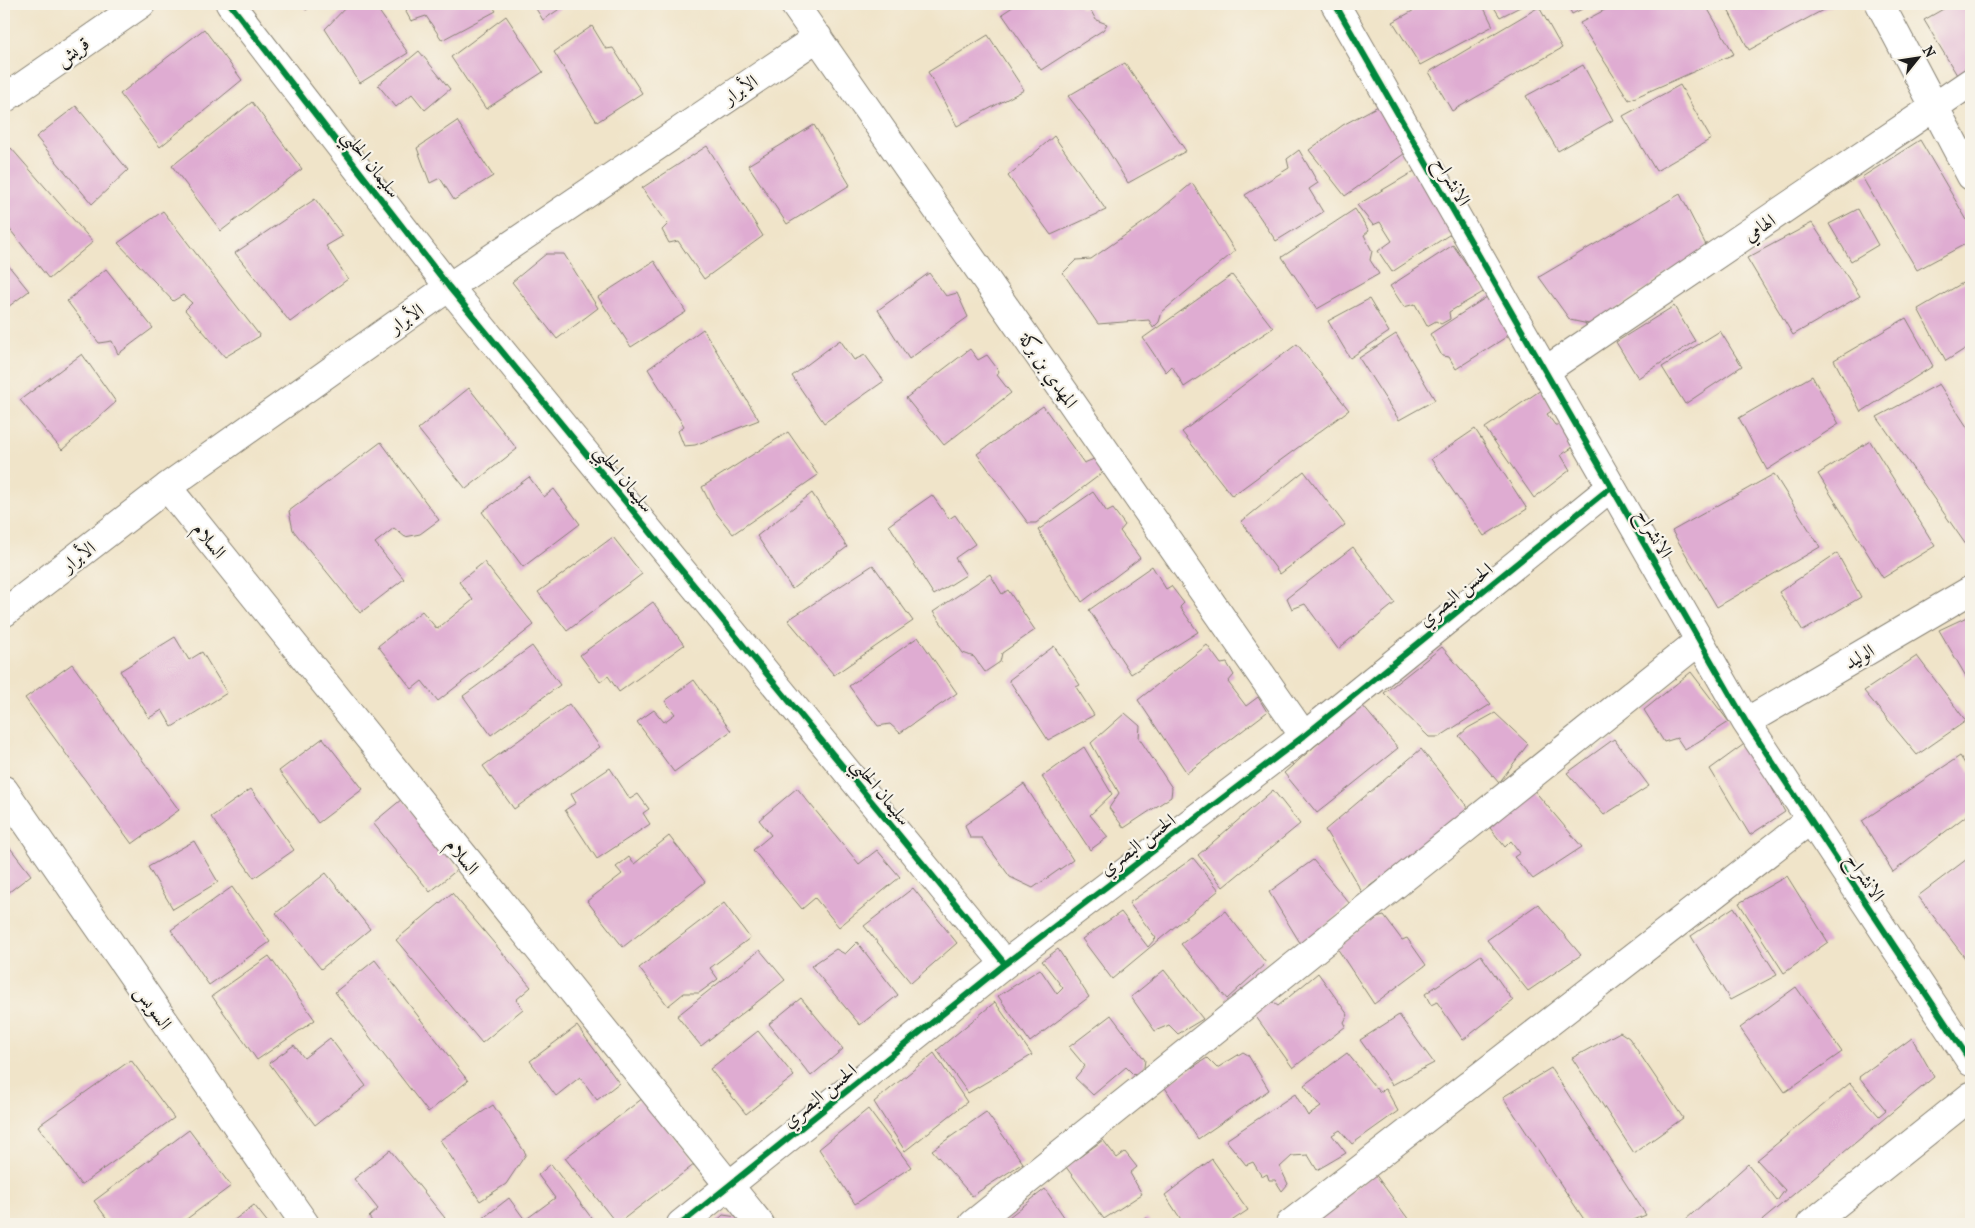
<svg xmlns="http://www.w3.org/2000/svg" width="1975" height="1228" viewBox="0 0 1975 1228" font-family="'IM FELL French Canon',Amiri,serif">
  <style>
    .building { fill: #dfacd2 }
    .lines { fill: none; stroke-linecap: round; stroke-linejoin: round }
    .minor-casing { stroke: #868072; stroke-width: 30 }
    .minor { stroke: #fff; stroke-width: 28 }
    .cycleway-casing { stroke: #f7f3e8; stroke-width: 9 }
    .cycleway { stroke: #00873e; stroke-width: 6 }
    .labels { text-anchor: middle; stroke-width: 4.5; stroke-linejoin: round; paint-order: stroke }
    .street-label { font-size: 19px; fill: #1c1c1c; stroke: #f7f3e8 }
  </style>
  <rect width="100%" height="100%" fill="#f7f3e8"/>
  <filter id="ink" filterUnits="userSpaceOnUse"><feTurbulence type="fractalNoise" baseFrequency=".02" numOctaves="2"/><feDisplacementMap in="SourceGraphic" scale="10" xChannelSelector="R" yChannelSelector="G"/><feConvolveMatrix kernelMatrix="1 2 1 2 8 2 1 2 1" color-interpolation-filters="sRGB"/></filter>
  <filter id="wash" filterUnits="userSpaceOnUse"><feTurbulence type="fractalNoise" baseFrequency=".0096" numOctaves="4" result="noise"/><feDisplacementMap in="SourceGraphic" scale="20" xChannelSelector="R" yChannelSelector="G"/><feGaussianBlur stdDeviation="1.12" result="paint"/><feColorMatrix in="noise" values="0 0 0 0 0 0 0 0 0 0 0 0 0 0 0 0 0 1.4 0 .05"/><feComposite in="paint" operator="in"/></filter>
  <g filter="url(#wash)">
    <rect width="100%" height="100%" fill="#f0e4c9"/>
    <g id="blocks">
      <path class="building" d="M 302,4 L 316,4 L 306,10 Z
        M 349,4 L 374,4 L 408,53 L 360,83 L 325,29 Z
        M 408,4 L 491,4 L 496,11 L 442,40 L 426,16 L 411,21 L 406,12 Z
        M 533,4 L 567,4 L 543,20 Z
        M 1017,4 L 1078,4 L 1081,9 L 1089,7 L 1096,20 L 1107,24 L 1103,30 L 1041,70 L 1002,14 Z
        M 1425,4 L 1482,4 L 1493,26 L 1420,65 L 1393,22 Z
        M 1492,4 L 1526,4 L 1500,17 Z
        M 1567,4 L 1592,4 L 1572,14 Z
        M 1616,4 L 1705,4 L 1734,54 L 1629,100 L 1580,23 Z
        M 1725,4 L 1834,4 L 1749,50 Z
        M 1952,4 L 1971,4 L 1971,71 L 1960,80 L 1924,20 Z
        M 1539,7 L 1562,48 L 1452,111 L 1429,72 Z
        M 506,16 L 543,72 L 486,109 L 451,57 Z
        M 592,26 L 606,49 L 613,48 L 642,93 L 597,122 L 554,52 Z
        M 204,29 L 242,80 L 160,147 L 120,94 Z
        M 988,35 L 1024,90 L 957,126 L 928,72 Z
        M 419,51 L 450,89 L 425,110 L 412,94 L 396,107 L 378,85 Z
        M 1125,63 L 1186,151 L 1128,183 L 1099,136 L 1068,96 Z
        M 1583,65 L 1613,120 L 1558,151 L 1526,96 Z
        M 1680,85 L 1711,139 L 1656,171 L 1623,116 Z
        M 252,102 L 302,169 L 221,231 L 172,166 Z
        M 1380,105 L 1408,151 L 1345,196 L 1309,150 L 1343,125 Z
        M 76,106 L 128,170 L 92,204 L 36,137 Z
        M 457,121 L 493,176 L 454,200 L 440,178 L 430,183 L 417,148 Z
        M 814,125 L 850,185 L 787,224 L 748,165 Z
        M 1054,136 L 1106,210 L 1051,235 L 1008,176 Z
        M 1920,140 L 1971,227 L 1971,241 L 1917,270 L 1862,177 Z
        M 707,146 L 763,236 L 704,279 L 678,241 L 669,243 L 662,230 L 668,224 L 642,188 Z
        M 11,148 L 93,242 L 49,279 L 4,222 L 4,153 Z
        M 1299,150 L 1318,183 L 1309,189 L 1323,212 L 1276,241 L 1245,195 L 1289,168 L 1287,159 Z
        M 1418,169 L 1455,231 L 1392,272 L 1378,251 L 1392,241 L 1380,222 L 1373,225 L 1357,205 Z
        M 1192,183 L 1235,251 L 1162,312 L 1159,322 L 1153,328 L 1149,320 L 1098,324 L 1063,273 L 1076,260 L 1091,259 L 1154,215 Z
        M 1680,194 L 1707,247 L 1593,325 L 1570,320 L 1539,277 Z
        M 315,199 L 343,236 L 326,246 L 348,279 L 290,322 L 235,253 Z
        M 1355,209 L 1369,231 L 1364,235 L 1372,251 L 1370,260 L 1379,274 L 1317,309 L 1282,257 Z
        M 1858,209 L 1878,245 L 1851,261 L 1829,224 Z
        M 163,211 L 260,336 L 225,357 L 185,310 L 192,303 L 183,295 L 173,301 L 118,243 Z
        M 1812,223 L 1860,296 L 1793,335 L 1747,258 Z
        M 1453,245 L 1485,291 L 1449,312 L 1450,319 L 1441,324 L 1436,321 L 1427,326 L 1415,304 L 1404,307 L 1390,286 Z
        M 546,254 L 564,254 L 598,308 L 557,339 L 512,282 Z
        M 4,260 L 29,291 L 4,310 Z
        M 654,261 L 686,312 L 631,347 L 598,297 Z
        M 106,269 L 153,328 L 118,354 L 112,341 L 99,343 L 67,301 Z
        M 929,273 L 946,296 L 957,293 L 968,317 L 909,359 L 878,310 Z
        M 1232,275 L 1273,328 L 1184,387 L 1172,366 L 1166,372 L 1143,338 Z
        M 1971,278 L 1971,345 L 1946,361 L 1918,309 Z
        M 1493,293 L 1511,334 L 1456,369 L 1449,357 L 1442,356 L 1430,334 Z
        M 1369,299 L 1389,332 L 1350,358 L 1328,321 Z
        M 1674,306 L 1695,341 L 1638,378 L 1616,342 Z
        M 1906,318 L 1933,366 L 1861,412 L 1834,360 Z
        M 703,329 L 759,420 L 695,445 L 684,446 L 678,431 L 684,426 L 648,369 Z
        M 1720,331 L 1742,366 L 1685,404 L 1662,367 Z
        M 1396,334 L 1435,400 L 1399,420 L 1359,358 Z
        M 840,340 L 854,360 L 865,355 L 884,381 L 824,423 L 792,376 Z
        M 1297,344 L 1349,410 L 1232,496 L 1182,432 Z
        M 970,349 L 978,360 L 987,355 L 999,371 L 997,375 L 1011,393 L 944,445 L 906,398 Z
        M 82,354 L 116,402 L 62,450 L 20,400 Z
        M 1812,376 L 1839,424 L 1767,470 L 1739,418 Z
        M 1939,384 L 1971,433 L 1971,552 L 1877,417 Z
        M 469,388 L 517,449 L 466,489 L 418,429 Z
        M 1541,390 L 1553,410 L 1547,414 L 1555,425 L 1564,425 L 1575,446 L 1561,455 L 1570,470 L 1534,498 L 1485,428 Z
        M 1043,406 L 1084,463 L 1099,457 L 1109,468 L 1036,523 L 1028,523 L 977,454 Z
        M 1475,429 L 1527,509 L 1484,536 L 1431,459 Z
        M 788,432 L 818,475 L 733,534 L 713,509 L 702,487 Z
        M 1870,441 L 1935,546 L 1883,578 L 1818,474 Z
        M 381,442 L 439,520 L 420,534 L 405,537 L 394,528 L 375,543 L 404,579 L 360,613 L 293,530 L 289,511 Z
        M 1304,471 L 1345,525 L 1280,574 L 1241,522 Z
        M 1774,474 L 1820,547 L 1717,607 L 1672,531 Z
        M 529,477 L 544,497 L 554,489 L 580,524 L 523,567 L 482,512 Z
        M 1093,492 L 1107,512 L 1113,509 L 1125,525 L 1120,531 L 1140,558 L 1082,602 L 1038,530 Z
        M 812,493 L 847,547 L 792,589 L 757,536 Z
        M 932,495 L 949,519 L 955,515 L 975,544 L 955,558 L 966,575 L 934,595 L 889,525 Z
        M 613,537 L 642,574 L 567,631 L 538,592 Z
        M 1353,547 L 1395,603 L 1338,649 L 1305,604 L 1292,609 L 1287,598 Z
        M 1837,553 L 1861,597 L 1803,631 L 1779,592 Z
        M 484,562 L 534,625 L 438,701 L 422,681 L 412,689 L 378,646 L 422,611 L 437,629 L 473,600 L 459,582 Z
        M 873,565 L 913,621 L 834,675 L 788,620 Z
        M 1152,566 L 1166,589 L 1171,586 L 1184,603 L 1180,607 L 1198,632 L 1131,674 L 1089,610 Z
        M 990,574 L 1002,594 L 1008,590 L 1035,630 L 1002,653 L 1000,662 L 985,672 L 974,657 L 963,653 L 933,612 Z
        M 653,602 L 684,645 L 619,692 L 608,676 L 600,682 L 580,655 Z
        M 1971,615 L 1971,685 L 1939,630 Z
        M 175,637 L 189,660 L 202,652 L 227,693 L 172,727 L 162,710 L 149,718 L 120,671 Z
        M 918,637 L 957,693 L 900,733 L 890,724 L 878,726 L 849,686 Z
        M 1207,645 L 1221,664 L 1227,663 L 1234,675 L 1228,682 L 1246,706 L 1258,697 L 1267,712 L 1187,773 L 1138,700 Z
        M 532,646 L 560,685 L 491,735 L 463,696 Z
        M 1054,646 L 1080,685 L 1076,687 L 1094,715 L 1048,740 L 1009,680 Z
        M 1442,647 L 1491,704 L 1439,737 L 1429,737 L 1384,693 Z
        M 1917,656 L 1966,721 L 1917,755 L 1864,691 Z
        M 72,664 L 179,810 L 132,844 L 25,698 Z
        M 1691,672 L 1729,722 L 1685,750 L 1677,738 L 1664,742 L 1644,710 Z
        M 694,680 L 731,731 L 674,772 L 637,722 L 654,710 L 664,722 L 675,714 L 665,701 Z
        M 569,704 L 600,747 L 514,809 L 483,766 Z
        M 1362,705 L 1398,748 L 1317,813 L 1284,773 Z
        M 1125,713 L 1140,726 L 1139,738 L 1172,788 L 1171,797 L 1124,828 L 1109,808 L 1119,793 L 1091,743 Z
        M 1495,713 L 1528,744 L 1499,783 L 1459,736 L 1468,728 Z
        M 323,738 L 363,789 L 318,823 L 279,771 Z
        M 1614,739 L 1649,786 L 1604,815 L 1567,773 Z
        M 1747,742 L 1785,812 L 1750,835 L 1710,769 Z
        M 1084,747 L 1112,794 L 1090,815 L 1108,837 L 1090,850 L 1042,777 Z
        M 1421,749 L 1470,810 L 1362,892 L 1325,830 Z
        M 1960,756 L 1971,773 L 1971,812 L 1893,872 L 1862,821 Z
        M 610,768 L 630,799 L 638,794 L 649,809 L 643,813 L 650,824 L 597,859 L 565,810 L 576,803 L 571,794 Z
        M 1024,784 L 1073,860 L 1033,888 L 1010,877 L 982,838 L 970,838 L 965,825 Z
        M 797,788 L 859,864 L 877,850 L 900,877 L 839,927 L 815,898 L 802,909 L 753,850 L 771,835 L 759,820 Z
        M 251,789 L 294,850 L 254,878 L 211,817 Z
        M 1533,789 L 1582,847 L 1533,879 L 1514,857 L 1520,853 L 1511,841 L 1505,847 L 1490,828 Z
        M 1273,790 L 1300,824 L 1223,887 L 1198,855 Z
        M 402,799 L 458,869 L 430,892 L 373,823 Z
        M 669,836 L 705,882 L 623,947 L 587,901 L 622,874 L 616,867 L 629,857 L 634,864 Z
        M 4,840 L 31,875 L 4,896 Z
        M 194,841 L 218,882 L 173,909 L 148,867 Z
        M 1971,856 L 1971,966 L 1918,896 Z
        M 1193,858 L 1219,890 L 1112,979 L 1082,939 L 1121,912 L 1148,947 L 1156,938 L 1129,903 Z
        M 1313,860 L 1350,904 L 1302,946 L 1269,892 Z
        M 326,873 L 370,929 L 321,969 L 276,913 Z
        M 1787,876 L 1828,942 L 1784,973 L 1739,903 Z
        M 232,887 L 270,942 L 209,985 L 171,930 Z
        M 913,888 L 957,943 L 911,983 L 864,926 Z
        M 452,893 L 531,987 L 516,1000 L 523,1009 L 482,1043 L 396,940 Z
        M 724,903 L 750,938 L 710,968 L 718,979 L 699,993 L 684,993 L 668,1006 L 639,968 Z
        M 1538,904 L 1581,955 L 1528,991 L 1487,940 Z
        M 1734,907 L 1777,975 L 1730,1000 L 1691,936 Z
        M 1225,911 L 1266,963 L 1227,999 L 1181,944 Z
        M 1384,916 L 1402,940 L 1407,938 L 1426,965 L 1374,1004 L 1337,948 L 1373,919 Z
        M 857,942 L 898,995 L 860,1025 L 811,966 L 836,949 L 845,954 Z
        M 1058,949 L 1089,997 L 1030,1042 L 998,996 L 1040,969 L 1057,994 L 1063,988 L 1042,961 Z
        M 760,950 L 785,980 L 701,1046 L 677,1016 Z
        M 1481,955 L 1513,1001 L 1463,1040 L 1437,1002 L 1431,1005 L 1425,994 Z
        M 269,956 L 315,1020 L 257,1060 L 212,996 Z
        M 375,960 L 468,1081 L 428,1112 L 335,992 Z
        M 1164,970 L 1203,1019 L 1178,1034 L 1169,1025 L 1155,1031 L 1131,997 Z
        M 1318,973 L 1348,1015 L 1344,1022 L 1346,1026 L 1293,1068 L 1254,1014 L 1271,1001 L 1278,1006 Z
        M 1796,987 L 1842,1052 L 1785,1092 L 1740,1028 Z
        M 801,998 L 843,1049 L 811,1076 L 769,1024 Z
        M 995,1002 L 1032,1055 L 968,1093 L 937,1050 Z
        M 1111,1015 L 1145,1060 L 1144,1067 L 1134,1075 L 1126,1067 L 1093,1095 L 1075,1078 L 1085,1066 L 1069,1047 Z
        M 1399,1015 L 1434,1063 L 1392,1085 L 1360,1040 Z
        M 577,1026 L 619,1083 L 597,1100 L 580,1077 L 556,1096 L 530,1061 Z
        M 758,1031 L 794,1076 L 746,1114 L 710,1069 Z
        M 1620,1032 L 1629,1038 L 1683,1118 L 1634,1153 L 1572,1058 Z
        M 330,1038 L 366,1086 L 315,1125 L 269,1063 L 294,1045 L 304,1058 Z
        M 1912,1038 L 1934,1077 L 1758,1224 L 1686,1224 L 1684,1221 L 1748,1164 L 1777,1201 L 1785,1190 L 1757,1160 L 1850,1083 L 1879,1116 L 1886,1110 L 1859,1077 Z
        M 1243,1052 L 1248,1055 L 1269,1090 L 1198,1139 L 1164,1086 L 1207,1058 L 1217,1068 Z
        M 934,1053 L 967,1102 L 905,1151 L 874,1102 Z
        M 1347,1053 L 1379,1092 L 1386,1089 L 1398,1111 L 1352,1144 L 1340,1130 L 1332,1135 L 1346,1153 L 1317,1170 L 1308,1155 L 1292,1156 L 1280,1167 L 1288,1184 L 1282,1191 L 1275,1180 L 1269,1180 L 1267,1174 L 1262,1177 L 1253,1162 L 1246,1165 L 1226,1140 L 1295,1094 L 1308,1116 L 1321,1107 L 1304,1085 Z
        M 131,1060 L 174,1118 L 81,1185 L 38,1126 Z
        M 1551,1068 L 1646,1215 L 1624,1224 L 1587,1224 L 1503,1097 Z
        M 643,1098 L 695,1164 L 617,1224 L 565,1158 Z
        M 493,1105 L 526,1154 L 506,1184 L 480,1201 L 440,1140 Z
        M 868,1109 L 911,1167 L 855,1204 L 819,1149 Z
        M 986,1112 L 1023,1163 L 972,1196 L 932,1150 Z
        M 189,1130 L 231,1186 L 180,1224 L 111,1224 L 94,1201 Z
        M 1103,1140 L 1117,1158 L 1125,1152 L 1137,1167 L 1130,1173 L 1142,1194 L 1104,1219 L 1066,1167 Z
        M 390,1150 L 445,1218 L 438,1224 L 374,1224 L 369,1217 L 378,1209 L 354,1179 Z
        M 1212,1159 L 1248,1210 L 1227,1224 L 1184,1224 L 1165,1195 Z
        M 551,1164 L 596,1224 L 486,1224 L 482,1219 L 509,1198 L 525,1220 L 555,1198 L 538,1175 Z
        M 1375,1174 L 1412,1224 L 1306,1224 Z
        M 1045,1189 L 1069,1224 L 1000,1224 Z
        M 254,1205 L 269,1224 L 229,1224 Z
        M 723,1215 L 745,1218 L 751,1224 L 713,1224 Z
        M 1147,1218 L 1151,1224 L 1138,1224 Z"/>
    </g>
  </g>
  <g filter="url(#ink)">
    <use href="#blocks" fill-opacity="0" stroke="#868072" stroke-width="1"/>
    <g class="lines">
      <g class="minor-casing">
        <path id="minor" d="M 230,4 L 449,287 L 1005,964
          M 794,4 L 1304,736
          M 1335,4 L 1746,722 L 1971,1062
          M 1880,4 L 1971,176
          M 4,99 L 141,4
          M 1545,371 L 1971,82
          M 167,487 L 760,1224
          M 4,613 L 167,487 L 449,287 L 818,37
          M 1746,722 L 1971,590
          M 4,790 L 305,1224
          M 681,1224 L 1005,964 L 1304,736 L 1611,487
          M 973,1224 L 1699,641
          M 1290,1224 L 1810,820
          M 1811,1224 L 1971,1096"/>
      </g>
      <use href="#minor" class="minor"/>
      <g class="cycleway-casing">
        <path id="cycleway" d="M 230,4 L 449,287 L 1005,964
          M 1335,4 L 1746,722 L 1971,1062
          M 681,1224 L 1005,964 L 1304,736 L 1611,487"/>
      </g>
      <use href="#cycleway" class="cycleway"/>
    </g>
  </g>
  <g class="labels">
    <g class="street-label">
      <text transform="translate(72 51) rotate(-35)" y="7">قريش</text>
      <text transform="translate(740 89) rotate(-34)" y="7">الأبرار</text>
      <text transform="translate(372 163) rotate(52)" y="7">سليمان الحلبي</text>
      <text transform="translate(1453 181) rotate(60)" y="7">الانشراح</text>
      <text transform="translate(1759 227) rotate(-34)" y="7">الهامي</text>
      <text transform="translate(406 318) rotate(-35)" y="7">الأبرار</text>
      <text transform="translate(1049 370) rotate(55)" y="7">المهدي بن بركة</text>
      <text transform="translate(625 478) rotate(51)" y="7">سليمان الحلبي</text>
      <text transform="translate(1655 533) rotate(60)" y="7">الانشراح</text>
      <text transform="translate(210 540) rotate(51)" y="7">السلام</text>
      <text transform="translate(78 556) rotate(-38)" y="7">الأبرار</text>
      <text transform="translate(1455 594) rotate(-39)" y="7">الحسن البصري</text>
      <text transform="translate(1859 656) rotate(-30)" y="7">الوليد</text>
      <text transform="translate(882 791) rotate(51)" y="7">سليمان الحلبي</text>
      <text transform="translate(1137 844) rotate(-37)" y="7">الحسن البصري</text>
      <text transform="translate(463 856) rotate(51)" y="7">السلام</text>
      <text transform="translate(1866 877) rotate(56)" y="7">الانشراح</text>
      <text transform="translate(154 1007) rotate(55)" y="7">السويس</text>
      <text transform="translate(819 1095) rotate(-39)" y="7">الحسن البصري</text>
    </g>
  </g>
  <rect width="1975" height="1228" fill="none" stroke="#f7f3e8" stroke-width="20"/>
  <g transform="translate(1918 58) rotate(60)" stroke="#f7f3e8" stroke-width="4" paint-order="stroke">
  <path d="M0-4L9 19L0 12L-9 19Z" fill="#1c1c1c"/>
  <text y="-8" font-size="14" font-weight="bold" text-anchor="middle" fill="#1c1c1c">N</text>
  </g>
</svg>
